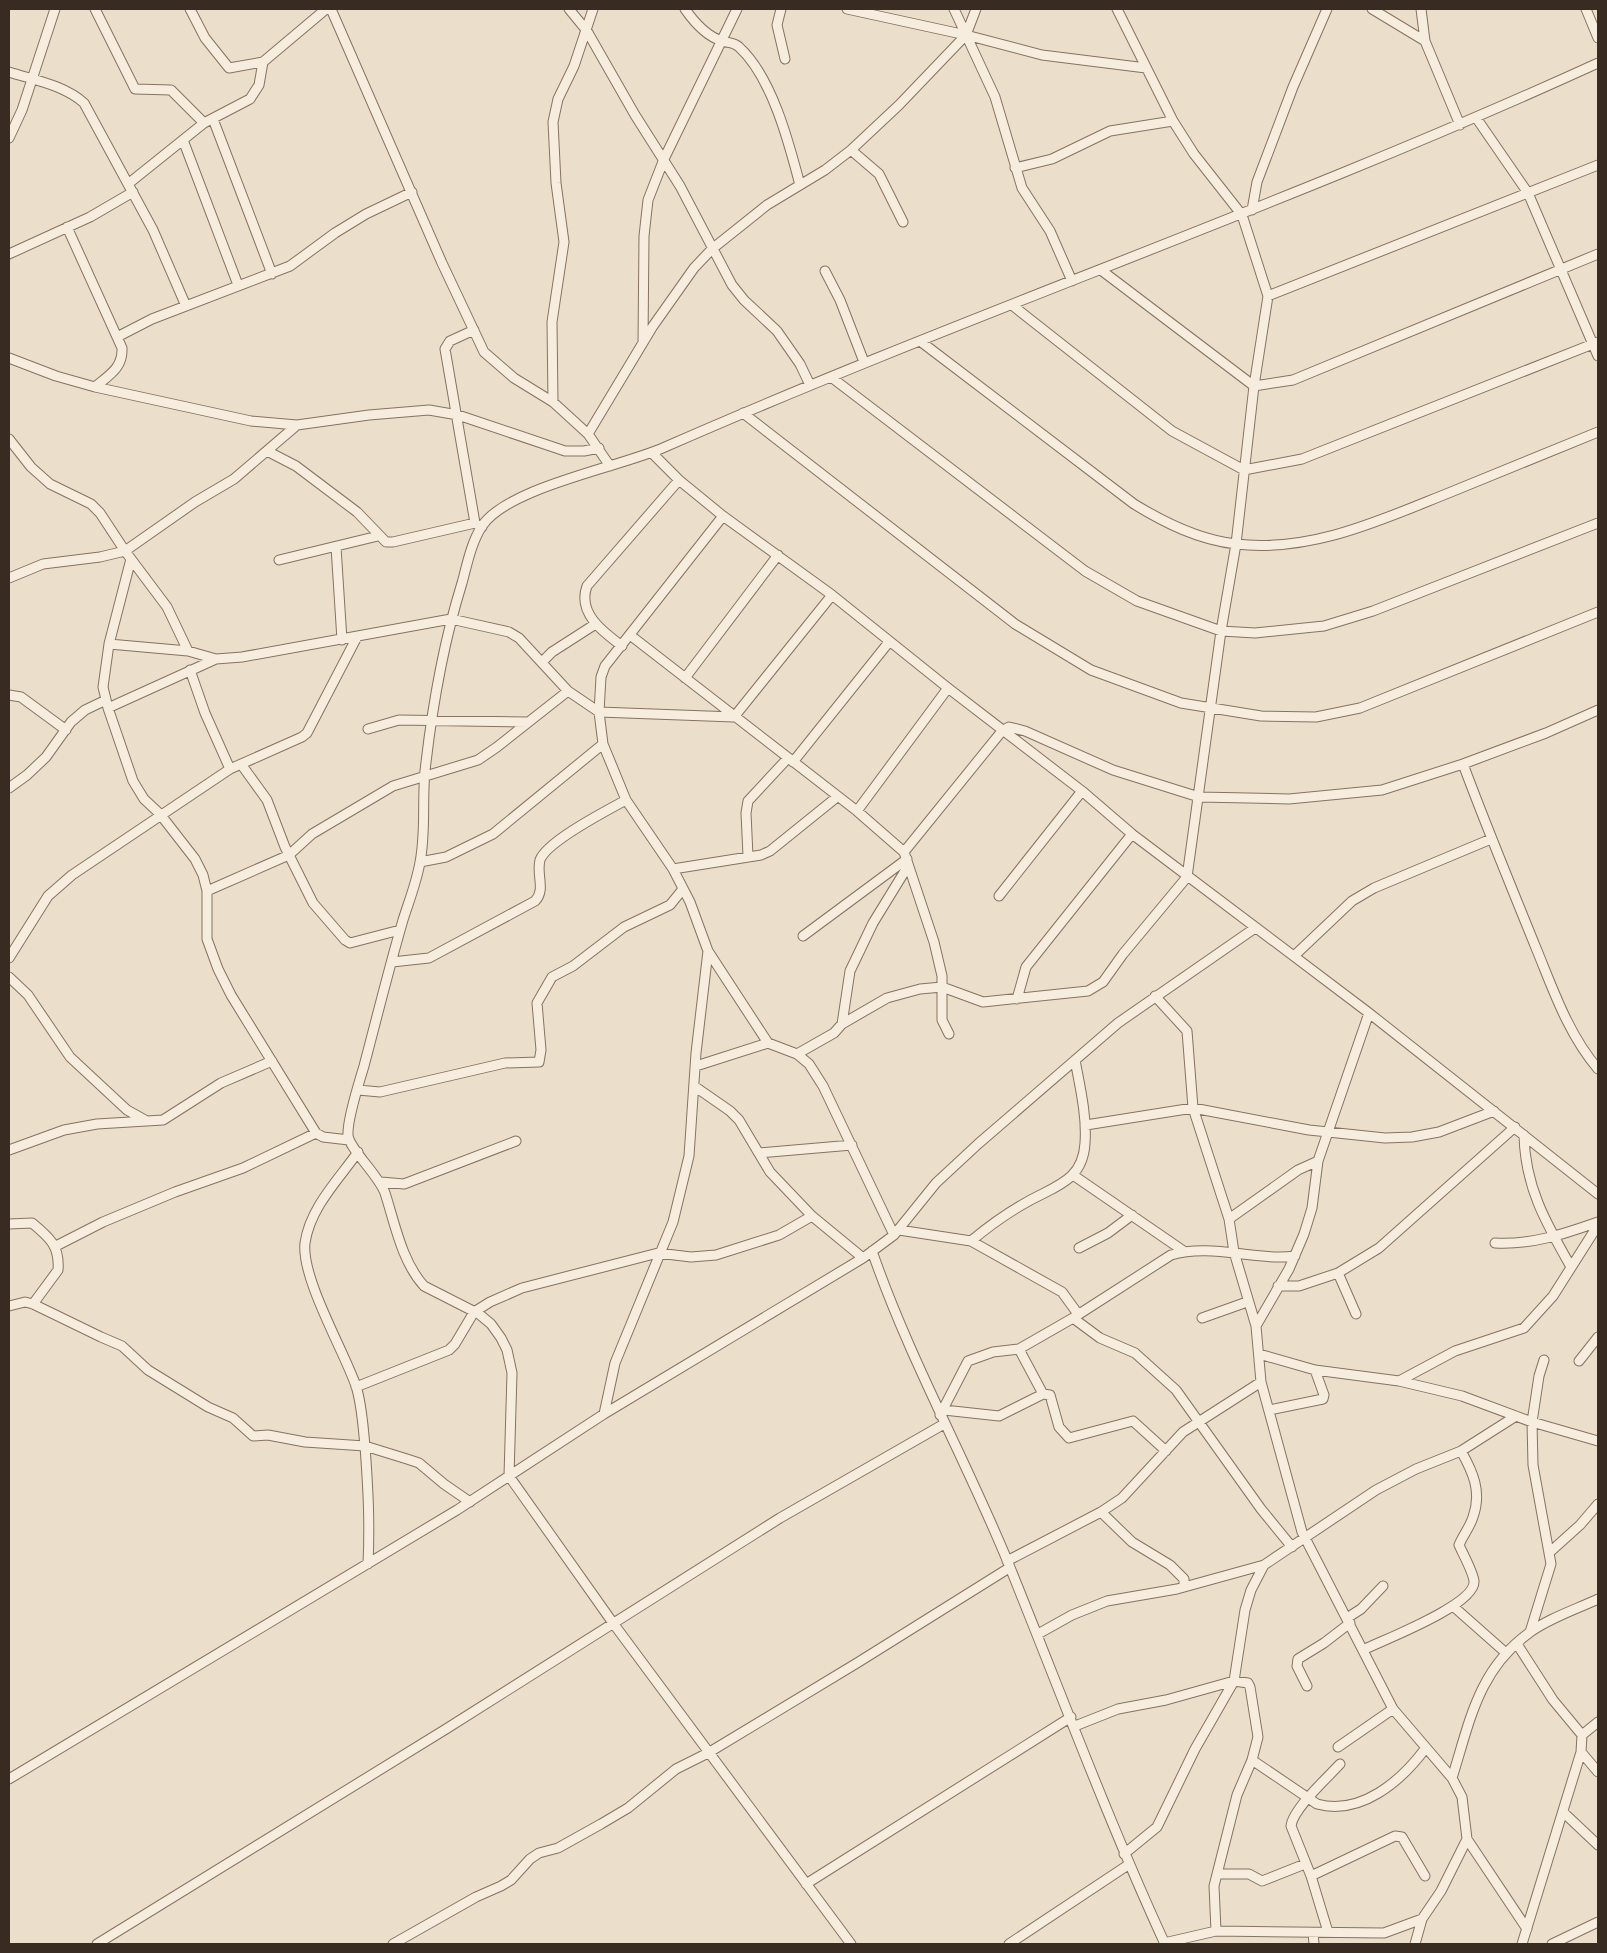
<svg xmlns="http://www.w3.org/2000/svg" width="1607" height="1953" viewBox="0 0 1607 1953" font-family="Georgia,serif">
  <style>
    .lines { fill: none; stroke-linecap: round; stroke-linejoin: round }
    .minor-casing { stroke: #867260; stroke-width: 11 }
    .minor { stroke: #f6edde; stroke-width: 9 }
  </style>
  <rect width="100%" height="100%" fill="#ebdfcb"/>
  <g class="lines">
    <g class="minor-casing">
      <path id="minor" d="M 95,9 L 135,89 L 171,90 L 204,123
        M 190,9 L 205,38 L 229,68 L 263,62
        M 331,9 L 442,263 L 484,352 L 514,378 L 553,402 L 588,434 L 610,466
        M 569,9 L 587,31 L 635,115 L 680,186 L 732,285 L 744,300 L 777,331 L 800,364 L 810,385
        M 685,9 C 694,22 706,36 722,41 C 728,43 734,42 739,47 C 772,77 789,143 800,185
        M 781,9 L 777,25 L 785,59
        M 847,9 L 966,35 L 1042,55 L 1146,68
        M 954,9 L 995,97 L 1022,188 L 1050,231 L 1072,281
        M 1372,9 L 1425,41
        M 1421,9 L 1425,41 L 1460,125
        M 1586,9 L 1598,38
        M 9,72 C 34,80 64,85 84,103 L 153,230 L 186,306
        M 213,119 L 272,274
        M 1477,119 L 1528,193 L 1598,356
        M 9,138 L 22,110 L 55,9
        M 183,140 L 238,285
        M 851,150 L 879,174 L 903,222
        M 1015,168 L 1052,159 L 1110,131 L 1173,121
        M 128,184 L 204,123 L 250,99 L 259,85 L 263,62 L 326,9
        M 1252,210 L 1257,182 L 1293,87 L 1327,9
        M 67,227 L 122,348 C 123,368 109,375 95,387
        M 9,254 L 90,217 L 133,192
        M 1101,270 L 1254,386 L 1293,380 L 1598,254
        M 825,271 L 840,300 L 864,362
        M 1268,296 L 1598,165
        M 1012,305 L 1172,431 L 1244,470 L 1302,459 L 1598,342
        M 474,330 L 450,341 L 445,349 L 475,523
        M 119,336 L 152,319 L 290,266 L 335,233 L 366,214 L 412,192
        M 920,341 L 1134,504 C 1165,523 1199,540 1236,544 C 1312,553 1383,519 1451,492 C 1500,472 1549,452 1598,432
        M 643,342 L 644,236 L 648,200 L 664,159 L 737,9
        M 9,358 L 56,376 L 95,387 L 251,421 L 297,425 L 369,415 L 429,410 L 458,415 L 565,451 L 584,451 L 599,448
        M 831,377 L 1085,571 L 1137,601 L 1221,631 L 1255,633 L 1324,626 L 1373,611 L 1598,523
        M 553,402 L 552,322 L 564,242 L 556,183 L 553,122 L 558,99 L 574,66 L 593,9
        M 743,413 L 1015,624 L 1091,670 L 1181,703 L 1261,716 L 1316,717 L 1360,708 L 1598,612
        M 588,434 L 653,326 L 694,268 L 712,249 L 767,205 L 825,170 L 851,150 L 899,105 L 966,35 L 976,9
        M 9,439 L 31,467 L 50,484 L 91,504 L 100,513 L 125,551 L 167,607 L 188,651
        M 267,451 L 296,466 L 357,512 L 386,542 L 393,542 L 475,523 L 482,527
        M 652,453 L 679,480 L 723,516 L 832,595 L 948,688 L 1082,791 L 1132,834 L 1369,1013 L 1598,1194
        M 723,516 L 605,666 L 601,677 L 599,712 L 603,744 L 626,800 L 673,869 L 690,902 L 708,951 L 768,1043
        M 336,547 L 342,640
        M 131,559 L 109,644 L 103,687 L 108,708 L 133,781 L 144,799 L 160,814 L 195,859 L 203,875 L 207,891 L 207,939 L 218,969 L 231,995 L 316,1133 L 323,1137 L 349,1140
        M 279,560 L 378,536
        M 9,578 L 43,564 L 100,557 L 125,551 L 195,502 L 234,479 L 297,425
        M 630,635 L 857,811 L 904,852 L 934,942 L 942,976 L 942,1020 L 949,1034
        M 109,644 L 188,651 L 216,659 L 242,657 L 451,619 L 509,632 L 519,638 L 568,691 L 599,712 L 734,717 L 832,595
        M 622,646 C 603,632 577,613 587,586 L 679,480
        M 542,662 L 552,652 L 594,625
        M 190,670 L 205,713 L 230,769
        M 685,678 L 778,555
        M 9,695 L 21,697 L 66,730
        M 108,708 L 216,659
        M 368,729 L 399,720 L 528,722
        M 793,762 L 889,642
        M 241,764 L 267,800 L 285,847 L 313,903 L 345,940 L 350,943 L 400,930
        M 1463,764 C 1486,826 1511,886 1536,948 C 1553,989 1568,1034 1598,1069
        M 9,788 L 27,775 L 46,757 L 71,722 L 85,710 L 106,700
        M 857,811 L 948,688
        M 904,852 L 1002,731 L 1009,727 L 1025,731 L 1113,770 L 1199,797 L 1289,799 L 1382,790 L 1463,764 L 1546,733 L 1598,710
        M 748,856 L 746,813 L 748,801 L 788,758
        M 420,862 L 446,857 L 493,834 L 603,744
        M 673,869 L 761,855 L 770,851 L 837,797
        M 207,891 L 289,855 L 312,834 L 393,786 L 478,760 L 497,747 L 568,691
        M 999,896 L 1082,791
        M 803,936 L 907,859
        M 1294,956 L 1352,901 L 1374,888 L 1491,839
        M 9,958 L 48,896 L 72,875 L 230,769 L 302,737 L 307,733 L 357,637
        M 392,962 L 429,958 L 535,901 C 546,890 536,874 540,860 C 547,841 608,810 626,800
        M 9,977 L 28,995 L 70,1057 L 127,1110 L 145,1120
        M 1155,996 L 1187,1031 L 1193,1108 L 1229,1219 L 1234,1252 L 1256,1326 L 1261,1382 L 1302,1532 L 1393,1709 L 1452,1778
        M 1017,999 L 1026,967 L 1132,834
        M 842,1024 L 850,971 L 873,923 L 908,866
        M 797,1054 L 834,1033 L 842,1024 L 887,998 L 920,989 L 942,987 L 983,1002 L 1088,991 L 1103,982 L 1123,954 L 1187,877 L 1221,631 L 1236,544 L 1254,386 L 1268,296 L 1242,215 L 1194,154 L 1173,121 L 1117,9
        M 696,1066 L 768,1043 L 797,1054 L 809,1064 L 823,1086 L 894,1235
        M 694,1086 L 730,1111 L 739,1120 L 770,1172 L 812,1216 L 863,1258
        M 358,1090 L 380,1092 L 505,1063 L 539,1062 L 541,1050 L 537,1003 L 552,977 L 573,966 L 624,927 L 670,905 L 683,889
        M 1086,1125 L 1193,1108 L 1309,1130 L 1385,1138 L 1412,1137 L 1439,1132 L 1494,1111
        M 1524,1135 C 1525,1187 1546,1223 1571,1267
        M 9,1150 L 64,1130 L 97,1124 L 163,1120 L 221,1083 L 272,1061
        M 358,1152 C 338,1180 310,1208 305,1243 C 301,1278 344,1351 356,1386 C 362,1405 363,1427 365,1446 C 368,1488 370,1522 368,1564
        M 759,1153 L 852,1145
        M 1073,1175 L 1185,1252
        M 381,1182 L 404,1184 L 516,1141
        M 1229,1219 L 1298,1170 L 1318,1161
        M 9,1224 L 32,1223 C 49,1237 60,1246 58,1270 L 33,1304
        M 899,1230 L 971,1241 C 989,1226 1007,1213 1027,1202 C 1055,1186 1083,1181 1085,1143 C 1087,1116 1080,1087 1075,1060
        M 971,1241 L 1062,1292 L 1078,1314
        M 1495,1243 C 1532,1245 1564,1234 1598,1222
        M 56,1246 L 103,1222 L 175,1192 L 243,1168 L 316,1133
        M 1079,1248 L 1108,1233 L 1132,1215
        M 872,1251 C 909,1358 964,1456 1007,1560 C 1059,1688 1107,1818 1165,1944
        M 1338,1273 L 1356,1314
        M 1278,1286 L 1299,1286 L 1338,1273 L 1379,1248 L 1515,1127
        M 9,1306 L 25,1302 L 33,1304 L 101,1337 L 122,1346 L 148,1370 L 208,1407 L 233,1418 L 253,1436 L 268,1435 L 305,1442 L 365,1446 L 407,1459 L 419,1463 L 444,1484 L 470,1502
        M 1073,1318 L 1100,1338 L 1135,1353 L 1176,1390 L 1261,1509 L 1292,1547
        M 1202,1318 L 1247,1302
        M 1256,1326 L 1289,1269 L 1304,1234 L 1312,1208 L 1318,1161 L 1369,1013
        M 1019,1349 L 1043,1394 L 1050,1395 L 1059,1427 L 1069,1438 L 1133,1421 L 1166,1451
        M 1259,1354 L 1315,1370 L 1399,1381 L 1462,1396 L 1532,1422 L 1598,1441
        M 1579,1361 L 1598,1337
        M 1399,1381 L 1455,1351 L 1524,1328 L 1553,1296 L 1598,1225
        M 356,1387 L 449,1350 L 455,1344 L 474,1312 L 490,1302 L 522,1288 L 658,1253 L 691,1257 L 716,1255 L 779,1235 L 812,1216
        M 944,1410 L 999,1416 L 1043,1394
        M 1269,1410 L 1323,1399 L 1324,1395 L 1315,1370
        M 604,1414 L 615,1363 L 673,1222 L 689,1156 L 696,1053 L 708,951
        M 940,1415 L 968,1361 L 993,1352 L 1019,1349 L 1073,1318 L 1171,1255 C 1212,1243 1253,1261 1295,1256
        M 1101,1512 L 1132,1542 L 1170,1565 L 1184,1579 L 1184,1586
        M 1550,1552 L 1580,1525 L 1598,1504
        M 1007,1561 L 1101,1512 L 1122,1498 L 1183,1432 L 1261,1382
        M 1454,1607 L 1506,1653
        M 1347,1618 L 1361,1609 L 1383,1586
        M 1530,1632 L 1551,1564 L 1533,1465 L 1532,1422 L 1539,1376 L 1544,1360
        M 1038,1634 L 1072,1615 L 1107,1601 L 1177,1589 L 1264,1565 L 1376,1490 L 1416,1469 L 1461,1451 L 1516,1416
        M 1517,1644 L 1553,1700 L 1582,1735
        M 1363,1650 C 1383,1640 1476,1605 1474,1581 C 1473,1572 1463,1554 1459,1545 C 1463,1535 1470,1527 1473,1517 C 1482,1492 1473,1472 1461,1451
        M 1307,1686 L 1297,1666 L 1298,1659 L 1324,1643 L 1350,1623
        M 1075,1726 L 1118,1709 L 1166,1700 L 1234,1681 L 1248,1683 L 1250,1687 L 1258,1737 L 1252,1760 L 1237,1795 L 1214,1886 L 1216,1931
        M 1338,1747 L 1393,1709
        M 1581,1752 L 1598,1772
        M 1252,1760 L 1317,1804 C 1361,1816 1401,1781 1425,1749
        M 9,1779 L 457,1510 L 604,1414 L 863,1258 L 894,1235 L 936,1183 L 978,1144 L 1118,1023 L 1255,928
        M 1563,1812 L 1598,1845
        M 1467,1839 L 1527,1929
        M 1124,1854 L 1157,1827 L 1195,1749 L 1234,1681 L 1245,1610 L 1251,1590 L 1264,1565
        M 1218,1874 L 1249,1874 L 1262,1881 L 1305,1864
        M 1311,1876 L 1395,1836 L 1402,1837 L 1425,1876
        M 806,1884 L 1071,1717
        M 1328,1932 L 1311,1876 L 1291,1826 C 1293,1809 1327,1778 1340,1764
        M 1313,1933 L 1314,1944
        M 1164,1943 L 1216,1931 L 1384,1933 L 1422,1919
        M 97,1944 L 446,1729 L 780,1518 L 944,1424
        M 393,1944 L 476,1897 L 501,1886 L 511,1880 L 530,1859 L 539,1853 L 558,1848 L 601,1824 L 628,1808 L 676,1769 L 708,1753 L 857,1663 L 1009,1568
        M 851,1944 L 613,1623 L 509,1476 L 512,1373 L 507,1350 L 501,1338 L 491,1324 L 479,1314 L 424,1286 C 402,1262 395,1224 385,1193 C 378,1174 349,1149 348,1135 C 347,1119 359,1083 364,1066 C 377,1017 389,968 403,920 C 409,901 417,881 420,862 C 426,832 422,801 425,771 C 432,708 443,644 462,583 C 467,565 471,543 482,526 C 508,487 621,467 665,447 C 973,312 1292,203 1598,63
        M 1009,1944 L 1128,1865
        M 1415,1944 L 1422,1919 L 1441,1891 L 1467,1839 L 1462,1797 L 1452,1778 C 1470,1721 1478,1670 1529,1633 C 1547,1619 1577,1609 1598,1599
        M 1522,1944 L 1581,1752 L 1582,1735 L 1598,1722
        M 1552,1944 L 1598,1922"/>
    </g>
    <use href="#minor" class="minor"/>
  </g>
  <rect width="1607" height="1953" fill="none" stroke="#382b22" stroke-width="20"/>
</svg>
